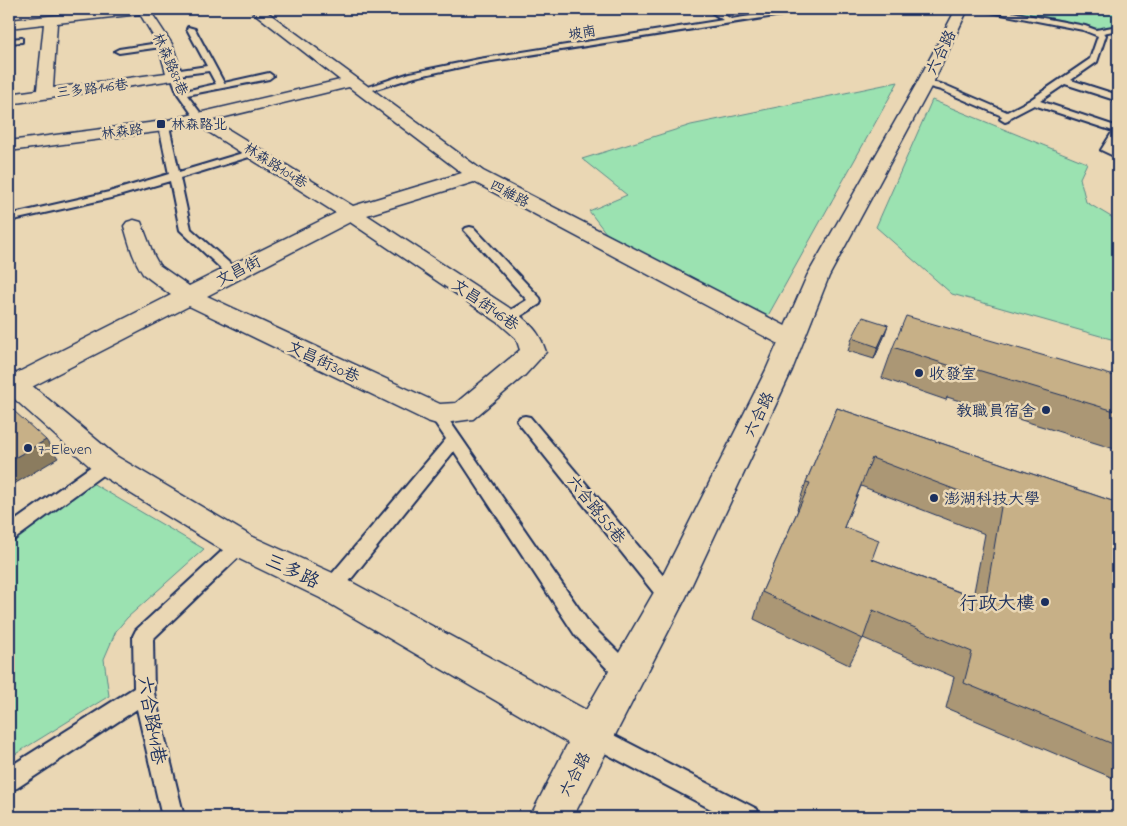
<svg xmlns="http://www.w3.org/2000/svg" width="1127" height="826" viewBox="0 0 1127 826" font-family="'Indie Flower','LXGW WenKai TC',sans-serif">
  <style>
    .green { fill: #9be2b1; stroke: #5b8888 }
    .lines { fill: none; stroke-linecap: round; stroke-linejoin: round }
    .lane-casing { stroke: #1b2f5e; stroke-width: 4 }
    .street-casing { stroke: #1b2f5e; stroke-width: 3 }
    .secondary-casing { stroke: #1b2f5e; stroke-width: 3 }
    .lane { fill: #ead7b4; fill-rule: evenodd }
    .street { fill: #ead7b4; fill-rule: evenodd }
    .secondary { fill: #ead7b4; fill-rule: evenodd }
    .wall { fill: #ab9774; stroke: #1b2f5e; fill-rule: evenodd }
    .shaded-wall { fill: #8b7b5e; stroke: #1b2f5e }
    .building { fill: #c7b087; stroke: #1b2f5e; fill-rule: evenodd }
    .poi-dot { fill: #1b2f5e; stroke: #ead7b4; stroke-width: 2 }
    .labels { text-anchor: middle; stroke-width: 5; stroke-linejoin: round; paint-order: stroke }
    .far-street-label { font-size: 14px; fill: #1b2f5e; stroke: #ead7b4 }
    .far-poi-label { font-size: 14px; fill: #1b2f5e; stroke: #ead7b4; text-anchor: start }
    .street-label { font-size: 16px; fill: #1b2f5e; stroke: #ead7b4 }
    .poi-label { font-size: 16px; fill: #1b2f5e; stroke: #ead7b4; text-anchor: start }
    .near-street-label { font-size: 19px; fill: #1b2f5e; stroke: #ead7b4 }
    .near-poi-label { font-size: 19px; fill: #1b2f5e; stroke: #ead7b4; text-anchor: end }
  </style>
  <rect width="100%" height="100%" fill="#ead7b4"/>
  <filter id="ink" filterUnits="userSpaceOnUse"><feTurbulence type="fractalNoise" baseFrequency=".02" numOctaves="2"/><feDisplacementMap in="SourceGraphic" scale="10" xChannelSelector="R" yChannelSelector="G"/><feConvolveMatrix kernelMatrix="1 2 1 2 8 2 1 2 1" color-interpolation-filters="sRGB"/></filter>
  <g filter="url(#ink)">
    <path class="green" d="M 998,9 L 1118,9 L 1118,26 L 1100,30 L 1062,20 Z
      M 898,82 L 765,321 L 606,233 L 589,211 L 627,195 L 582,159 L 691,125 Z
      M 932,100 L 1087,163 L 1080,178 L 1086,202 L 1118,221 L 1118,341 L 952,294 L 876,227 Z
      M 92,483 L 204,549 L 127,618 L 116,631 L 104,659 L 109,696 L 9,758 L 9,544 Z"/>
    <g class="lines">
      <g class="lane-casing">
        <path id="lane" d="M 707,9 L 715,9 L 731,19 L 795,9 L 811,9 L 807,11 L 479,63 L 415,77 L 363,93 L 359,90 L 410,73 L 479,59 L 723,20 Z
          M 983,9 L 996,9 L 1085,26 L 1096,30 L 1118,26 L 1118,30 L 1103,33 L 1106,35 L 1097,62 L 1071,80 L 1118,95 L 1118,101 L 1065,84 L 1040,101 L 1118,127 L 1118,138 L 1112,149 L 1118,152 L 1118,158 L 1101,150 L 1113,131 L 1034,105 L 1011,117 L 1008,121 L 1005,122 L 1000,119 L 1002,116 L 941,90 L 922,85 L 921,83 L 925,80 L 947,86 L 1007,112 L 1030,100 L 1090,59 L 1098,36 L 1083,30 L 986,11 Z
          M 188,27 L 195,29 L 224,83 L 269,73 L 273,76 L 269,79 L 187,95 L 205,119 L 200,122 L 197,121 L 178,94 L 170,73 L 174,71 L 207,66 L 187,29 ZM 209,71 L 216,84 L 185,91 L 178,75 Z
          M 22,38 L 22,42 L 9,43 L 9,39 Z
          M 165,42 L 169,44 L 168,46 L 119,53 L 115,51 L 119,49 Z
          M 164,123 L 169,126 L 179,172 L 256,149 L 261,152 L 259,154 L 180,178 L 191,229 L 236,269 L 238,272 L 236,275 L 228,275 L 180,230 L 170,181 L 115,197 L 9,221 L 9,215 L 109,192 L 169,174 L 159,126 Z
          M 470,227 L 474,228 L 540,298 L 541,301 L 540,304 L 513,321 L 503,321 L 501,318 L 503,315 L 527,300 L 466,232 L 464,230 L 466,228 Z
          M 437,409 L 442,410 L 589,623 L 633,667 L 636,674 L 633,681 L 626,683 L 619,681 L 575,635 L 454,451 L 339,594 L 332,596 L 325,594 L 323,588 L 325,582 L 446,439 L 429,414 L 432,410 Z
          M 525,416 L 530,417 L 676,591 L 678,597 L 676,603 L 669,605 L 662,603 L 520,425 L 517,421 L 520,417 Z
          M 106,458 L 112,460 L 114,464 L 112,468 L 15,539 L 9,541 L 9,525 L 100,460 Z
          M 240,538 L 246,540 L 249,545 L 246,550 L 153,639 L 154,693 L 184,817 L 162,817 L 137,709 L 17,788 L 9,791 L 9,767 L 134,688 L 133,636 L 136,630 L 234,540 Z
          M 594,725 L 757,809 L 760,817 L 726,817 L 586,743 L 583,736 L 586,729 Z"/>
      </g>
      <g class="street-casing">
        <path id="street" d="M 118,9 L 149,9 L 172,44 L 183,76 L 180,79 L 9,104 L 9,94 L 37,90 L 44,24 L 9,28 L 9,20 ZM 140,14 L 158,44 L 166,73 L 53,88 L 57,23 Z
          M 249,9 L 263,9 L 483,171 L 799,333 L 802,339 L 799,345 L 790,347 L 781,345 L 474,182 L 367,215 L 517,313 C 533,327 539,331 546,352 L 525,375 L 473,419 L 437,424 L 427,421 L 189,306 L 18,394 L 9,397 L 9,377 L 171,295 L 143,274 C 133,259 129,243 124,226 L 127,222 L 134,220 L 141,222 L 154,256 L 159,265 L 189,286 L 336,213 L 196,124 L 164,131 L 9,151 L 9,141 L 164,121 L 340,80 ZM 349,87 L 462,173 L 353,206 L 213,120 ZM 350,222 L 499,323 L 516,338 L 520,350 L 456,403 L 440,404 L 207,296 Z"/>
      </g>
      <g class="secondary-casing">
        <path id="secondary" d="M 956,9 L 968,9 L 933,83 L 829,276 L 792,370 L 686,597 L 573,817 L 530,817 L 568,743 L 320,598 L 229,554 L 96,472 L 9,394 L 9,371 L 18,374 L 116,456 L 251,536 L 344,578 L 586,710 L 657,587 L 766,370 L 807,276 L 917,83 Z"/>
      </g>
      <use href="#lane" class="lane"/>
      <use href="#street" class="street"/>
      <use href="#secondary" class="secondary"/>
    </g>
    <path class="wall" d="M 884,337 L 874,359 L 848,351 L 852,338 Z
      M 893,347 L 1118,377 L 1118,450 L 947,397 L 946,400 L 882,378 Z
      M 837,408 L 1118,503 L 1118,780 L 946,708 L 954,677 L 863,638 L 849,665 L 754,619 L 762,592 L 798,510 L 797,509 L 806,482 ZM 861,486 L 985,534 L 973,597 L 872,559 L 844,527 Z"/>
    <path class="shaded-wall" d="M 888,325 L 884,337 L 874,359 L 878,347 Z
      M 46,440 L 58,458 L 9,487 L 9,461 Z"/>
    <path class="building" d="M 906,316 L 1118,377 L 1118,412 L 961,365 L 960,369 L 893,347 Z
      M 863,317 L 888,325 L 878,347 L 852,338 Z
      M 837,408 L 1118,503 L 1118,746 L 964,683 L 972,652 L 873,610 L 863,639 L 762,592 L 810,483 L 806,482 ZM 872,458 L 1001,507 L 985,602 L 872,559 L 879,540 L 844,527 Z
      M 14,411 L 46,440 L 9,461 L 9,414 Z"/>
  </g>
  <g class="poi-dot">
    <rect x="156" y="119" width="10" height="10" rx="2.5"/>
    <circle cx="919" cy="373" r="5"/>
    <circle cx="1046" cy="410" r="5"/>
    <circle cx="28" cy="448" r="5"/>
    <circle cx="934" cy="498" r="5"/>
    <circle cx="1045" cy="602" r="5"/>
  </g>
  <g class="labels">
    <g class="far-street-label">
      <text transform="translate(582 32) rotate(-9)" y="5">坡南</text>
      <text transform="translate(171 64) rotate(66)" y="5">林森路87巷</text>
      <text transform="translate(92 88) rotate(-7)" y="5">三多路146巷</text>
      <text transform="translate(122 131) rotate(-7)" y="5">林森路</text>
      <text transform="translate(276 165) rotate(32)" y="5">林森路104巷</text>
      <text transform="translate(510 193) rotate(28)" y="5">四維路</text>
    </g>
    <g class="far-poi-label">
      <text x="171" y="129">林森路北</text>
    </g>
    <g class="street-label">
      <text transform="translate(940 52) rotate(-64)" y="6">六合路</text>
      <text transform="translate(238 270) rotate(-27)" y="6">文昌街</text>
      <text transform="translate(486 304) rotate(35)" y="6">文昌街46巷</text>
      <text transform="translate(324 361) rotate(25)" y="6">文昌街30巷</text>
      <text transform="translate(758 414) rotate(-64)" y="6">六合路</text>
      <text transform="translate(597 509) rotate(51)" y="6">六合路55巷</text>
      <text transform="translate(574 774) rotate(-62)" y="6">六合路</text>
    </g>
    <g class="poi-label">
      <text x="929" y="379">收發室</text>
      <text x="1036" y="416" text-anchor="end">教職員宿舍</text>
      <text x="38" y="454">7-Eleven</text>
      <text x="944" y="504">澎湖科技大學</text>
    </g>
    <g class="near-street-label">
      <text transform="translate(293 570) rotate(25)" y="7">三多路</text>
      <text transform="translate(153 720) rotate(80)" y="7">六合路41巷</text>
    </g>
    <g class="near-poi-label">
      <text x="1035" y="609">行政大樓</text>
    </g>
  </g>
  <rect width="1127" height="826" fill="none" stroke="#ead7b4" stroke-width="30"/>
  <rect x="15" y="15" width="1097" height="796" fill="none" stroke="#1b2f5e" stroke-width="2" filter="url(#ink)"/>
</svg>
